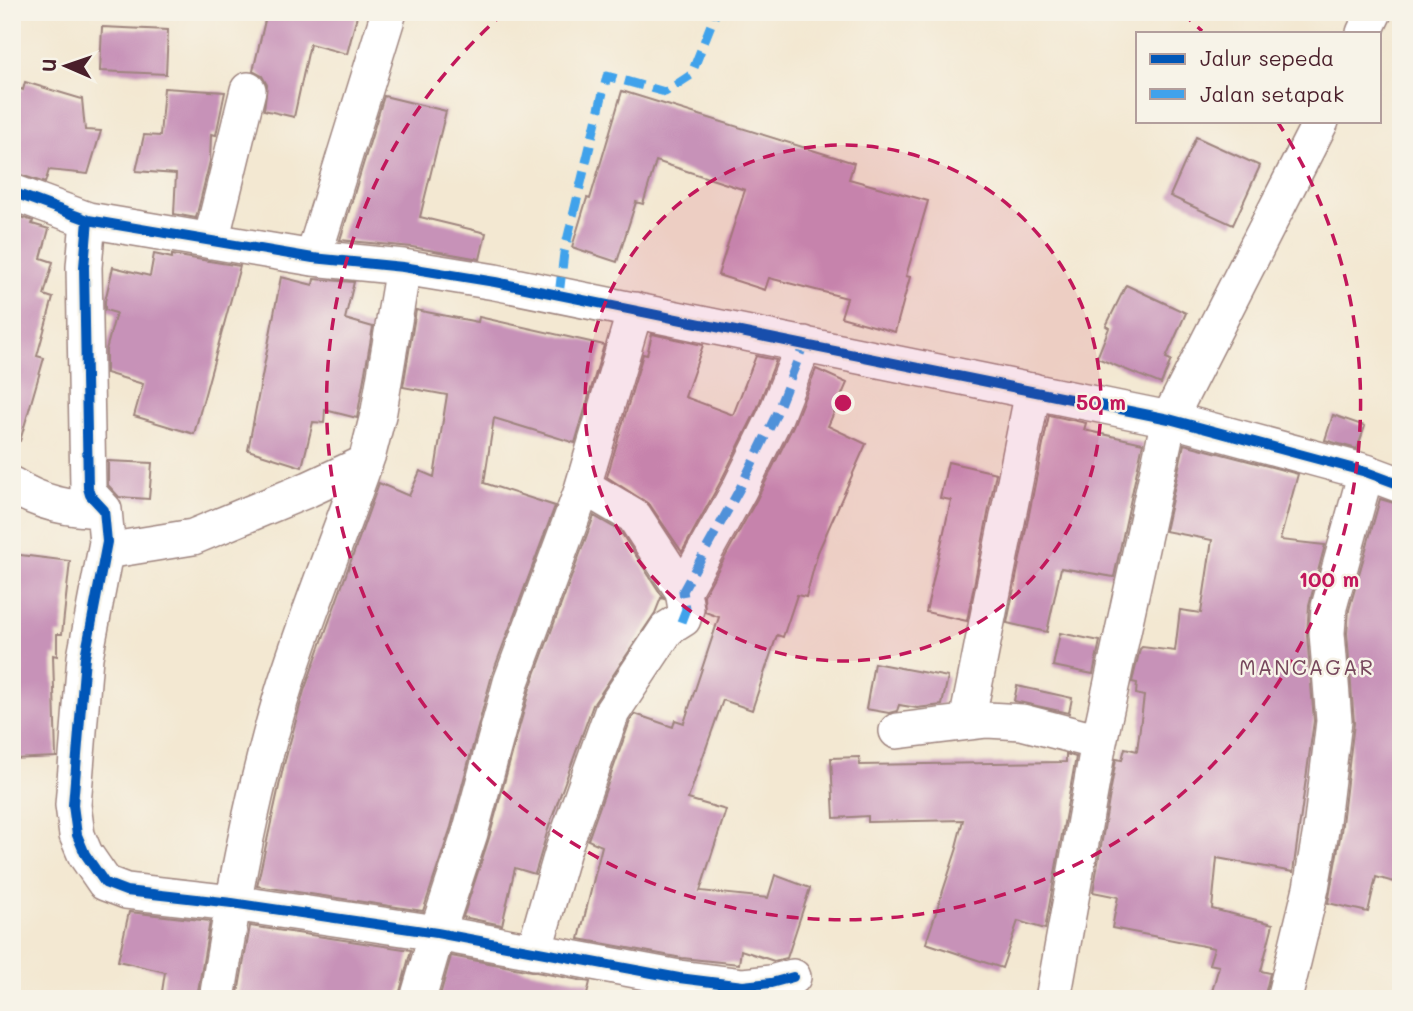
<svg xmlns="http://www.w3.org/2000/svg" width="1413" height="1011" viewBox="0 0 1413 1011" font-family="Mali,sans-serif">
  <style>
    .building { fill: #c792b8 }
    .lines { fill: none; stroke-linecap: round; stroke-linejoin: round }
    .minor-casing { stroke: #9e847e; stroke-width: 38 }
    .minor { stroke: #fff; stroke-width: 35 }
    .quiet { stroke: #40a2eb; stroke-width: 9; stroke-dasharray: 18 9; stroke-linecap: butt }
    .cycleway-casing { stroke: #f7f3e8; stroke-width: 15 }
    .cycleway { stroke: #0057b8; stroke-width: 10 }
    .ring { fill: none; stroke: #c2185b; stroke-width: 3.5; stroke-dasharray: 12 9 }
    .labels { text-anchor: middle; stroke-width: 5; stroke-linejoin: round; paint-order: stroke }
    .quarter-label { font-size: 21px; letter-spacing: 2px; fill: #76475c; stroke: #f7f3e8 }
    .centre { fill: #c2185b; stroke: #f7f3e8; stroke-width: 3.5 }
    .ring-label { font-size: 21px; text-anchor: middle; font-weight: bold; fill: #c2185b; stroke: #f7f3e8; stroke-width: 5; stroke-linejoin: round; paint-order: stroke }
  </style>
  <rect width="100%" height="100%" fill="#f7f3e8"/>
  <filter id="ink" filterUnits="userSpaceOnUse"><feTurbulence type="fractalNoise" baseFrequency=".0143" numOctaves="2"/><feDisplacementMap in="SourceGraphic" scale="14" xChannelSelector="R" yChannelSelector="G"/><feConvolveMatrix kernelMatrix="1 2 1 2 8 2 1 2 1" color-interpolation-filters="sRGB"/></filter>
  <filter id="wash" filterUnits="userSpaceOnUse"><feTurbulence type="fractalNoise" baseFrequency=".00686" numOctaves="4" result="noise"/><feDisplacementMap in="SourceGraphic" scale="28" xChannelSelector="R" yChannelSelector="G"/><feGaussianBlur stdDeviation="1.57" result="paint"/><feColorMatrix in="noise" values="0 0 0 0 0 0 0 0 0 0 0 0 0 0 0 0 0 1.4 0 .05"/><feComposite in="paint" operator="in"/></filter>
  <g filter="url(#wash)">
    <rect width="100%" height="100%" fill="#f3e8d2"/>
    <g id="blocks">
      <path class="building" d="M 267,12 L 358,12 L 347,54 L 310,44 L 294,117 L 264,110 L 267,85 L 262,76 L 253,71 Z
        M 102,27 L 168,30 L 166,74 L 100,71 Z
        M 25,82 L 82,99 L 85,130 L 101,131 L 88,174 L 49,170 L 45,183 L 12,172 L 12,86 L 23,90 Z
        M 164,88 L 225,92 L 216,135 L 211,134 L 210,161 L 196,218 L 174,214 L 176,174 L 136,171 L 144,135 L 160,136 Z
        M 622,91 L 854,163 L 849,179 L 928,201 L 906,276 L 910,277 L 895,332 L 841,317 L 847,298 L 769,278 L 765,290 L 718,275 L 745,190 L 656,161 L 643,204 L 636,202 L 617,262 L 572,247 L 587,198 L 590,199 Z
        M 384,96 L 446,111 L 420,217 L 486,233 L 480,259 L 412,247 L 340,240 Z
        M 1196,137 L 1260,166 L 1233,225 L 1170,196 Z
        M 12,214 L 33,221 L 32,224 L 49,229 L 41,258 L 53,262 L 44,295 L 53,298 L 37,356 L 44,358 L 20,441 L 12,440 Z
        M 154,254 L 172,258 L 172,255 L 240,266 L 194,434 L 134,416 L 143,384 L 106,373 L 106,350 L 116,313 L 105,310 L 105,301 L 113,267 L 150,276 Z
        M 281,277 L 313,285 L 314,279 L 354,282 L 345,319 L 373,327 L 357,418 L 325,410 L 324,423 L 313,422 L 302,467 L 248,450 Z
        M 1126,285 L 1186,313 L 1166,358 L 1171,360 L 1161,384 L 1097,358 L 1109,328 L 1106,326 Z
        M 416,310 L 478,322 L 479,317 L 604,345 L 575,443 L 494,418 L 484,483 L 555,506 L 492,675 L 451,827 L 423,911 L 257,886 L 283,768 L 304,691 L 379,483 L 409,496 L 420,471 L 434,477 L 447,395 L 403,387 Z
        M 652,334 L 703,345 L 685,397 L 733,415 L 756,356 L 776,360 L 757,409 L 721,481 L 682,552 L 650,505 L 607,477 L 643,354 L 647,355 Z
        M 816,369 L 847,383 L 828,426 L 866,444 L 818,552 L 806,597 L 797,595 L 783,637 L 777,635 L 752,710 L 723,700 L 688,799 L 726,810 L 700,891 L 768,898 L 775,875 L 810,888 L 787,958 L 774,961 L 741,950 L 739,964 L 682,958 L 579,939 L 602,846 L 588,840 L 630,721 L 635,714 L 673,727 L 675,720 L 684,723 L 719,617 L 705,612 L 704,595 L 757,499 L 793,426 Z
        M 1049,415 L 1086,423 L 1084,430 L 1143,443 L 1114,577 L 1061,568 L 1047,632 L 1007,623 Z
        M 1333,415 L 1365,426 L 1357,449 L 1325,440 Z
        M 1184,444 L 1298,474 L 1280,540 L 1325,545 L 1309,605 L 1307,635 L 1314,721 L 1293,872 L 1217,858 L 1212,909 L 1273,924 L 1261,971 L 1270,973 L 1264,999 L 1210,999 L 1219,966 L 1209,964 L 1214,948 L 1112,928 L 1118,897 L 1093,892 L 1116,759 L 1122,760 L 1125,748 L 1137,751 L 1144,696 L 1136,694 L 1137,683 L 1132,682 L 1140,649 L 1142,647 L 1175,651 L 1180,610 L 1201,613 L 1212,540 L 1165,531 Z
        M 108,461 L 152,463 L 149,499 L 119,497 L 108,485 Z
        M 948,462 L 996,473 L 967,621 L 926,612 L 951,500 L 940,498 Z
        M 1380,499 L 1401,505 L 1401,884 L 1376,877 L 1368,912 L 1328,903 L 1341,832 L 1354,723 L 1347,633 L 1349,610 Z
        M 594,516 L 620,531 L 664,599 L 661,598 L 655,613 L 593,705 L 549,826 L 535,874 L 515,868 L 502,925 L 463,917 L 489,838 L 530,688 Z
        M 12,554 L 70,561 L 62,634 L 57,634 L 57,656 L 53,655 L 56,757 L 12,759 Z
        M 1060,633 L 1100,641 L 1093,674 L 1053,666 Z
        M 874,663 L 948,677 L 942,705 L 917,708 L 899,705 L 897,711 L 889,713 L 866,709 Z
        M 1017,686 L 1072,698 L 1069,713 L 1014,701 Z
        M 1066,754 L 1076,757 L 1045,929 L 1018,921 L 1002,968 L 926,943 L 957,848 L 956,847 L 963,820 L 868,822 L 868,816 L 834,818 L 831,758 L 859,757 L 860,765 L 1066,762 Z
        M 129,912 L 210,921 L 197,997 L 162,992 L 165,972 L 118,961 Z
        M 250,926 L 411,950 L 398,999 L 237,999 Z
        M 451,956 L 590,982 L 586,999 L 439,999 Z"/>
    </g>
  </g>
  <g filter="url(#ink)">
    <use href="#blocks" fill-opacity="0" stroke="#9e847e" stroke-width="2"/>
    <g class="lines">
      <g class="minor-casing">
        <path id="minor" d="M 1364,33 L 1374,12
          M 12,192 L 88,220 L 313,258 L 403,267 L 495,282 L 1169,419 L 1366,472 L 1401,485
          M 88,220 L 84,267 L 88,488 L 90,495 L 104,510 L 107,542 L 85,657 L 73,805 L 77,835 L 85,854 L 105,883 L 126,891 L 232,903 L 437,933 L 679,978 L 743,986 L 771,983 L 793,977
          M 211,241 L 248,90
          M 313,258 L 389,12
          M 12,485 C 41,504 70,509 104,510
          M 583,486 L 634,516 L 683,591
          M 106,551 L 193,537 L 309,489 L 365,463
          M 967,722 L 1033,391
          M 897,731 L 987,720 L 1022,722 L 1099,742
          M 534,952 L 563,850 L 612,712 L 667,629 L 683,619 L 686,609 L 683,591 L 739,490 L 775,417 L 804,344
          M 217,999 C 234,893 253,788 285,685 C 310,607 341,531 368,454 L 379,411 L 403,267
          M 418,999 L 437,933 L 470,833 L 511,682 L 581,493 L 635,310
          M 1053,999 L 1099,742 L 1169,419 L 1321,121
          M 1284,999 L 1311,888 L 1321,830 L 1334,721 L 1327,633 L 1329,607 L 1366,472"/>
      </g>
      <use href="#minor" class="minor"/>
      <path class="quiet" d="M 559,295 L 564,253 L 607,76 L 665,92 L 691,75 L 716,12
        M 681,622 L 686,609 L 683,591 L 739,490 L 775,417 L 804,344"/>
      <g class="cycleway-casing">
        <path id="cycleway" d="M 12,192 L 88,220 L 313,258 L 403,267 L 495,282 L 1169,419 L 1366,472 L 1401,485
          M 88,220 L 84,267 L 88,488 L 90,495 L 104,510 L 107,542 L 85,657 L 73,805 L 77,835 L 85,854 L 105,883 L 126,891 L 232,903 L 437,933 L 679,978 L 743,986 L 771,983 L 793,977"/>
      </g>
      <use href="#cycleway" class="cycleway"/>
    </g>
  </g>
  <circle cx="843" cy="403" r="258" fill="#c2185b" fill-opacity=".12"/>
  <g class="ring">
    <circle cx="843" cy="403" r="258"/>
    <path d="M1182 13A517 517 0 0 1 1202 31M1277 121A517 517 0 1 1 504 13"/>
  </g>
  <g class="labels">
    <g class="quarter-label">
      <text x="1307" y="675">MANCAGAR</text>
    </g>
  </g>
  <circle cx="843" cy="403" r="10" class="centre"/>
  <g class="ring-label">
    <text x="1101" y="410">50 m</text>
    <text x="1329" y="587">100 m</text>
  </g>
  <rect width="1413" height="1011" fill="none" stroke="#f7f3e8" stroke-width="42"/>
  <rect x="1136" y="32" width="245" height="91" fill="#f7f3e8" stroke="#b29e9c" stroke-width="2"/>
  <rect x="1150" y="54" width="35" height="10" fill="#0057b8" stroke="#b29e9c" stroke-width="2"/>
  <text x="1200" y="66" font-size="21" fill="#4a1f2b">Jalur sepeda</text>
  <rect x="1150" y="89" width="35" height="10" fill="#40a2eb" stroke="#b29e9c" stroke-width="2"/>
  <text x="1200" y="102" font-size="21" fill="#4a1f2b">Jalan setapak</text>
  <g transform="translate(66 66) rotate(272)" stroke="#f7f3e8" stroke-width="5" paint-order="stroke">
  <path d="M0-5L12 26L0 18L-12 26Z" fill="#4a1f2b"/>
  <text y="-10" font-size="19" font-weight="bold" text-anchor="middle" fill="#4a1f2b">U</text>
  </g>
</svg>
